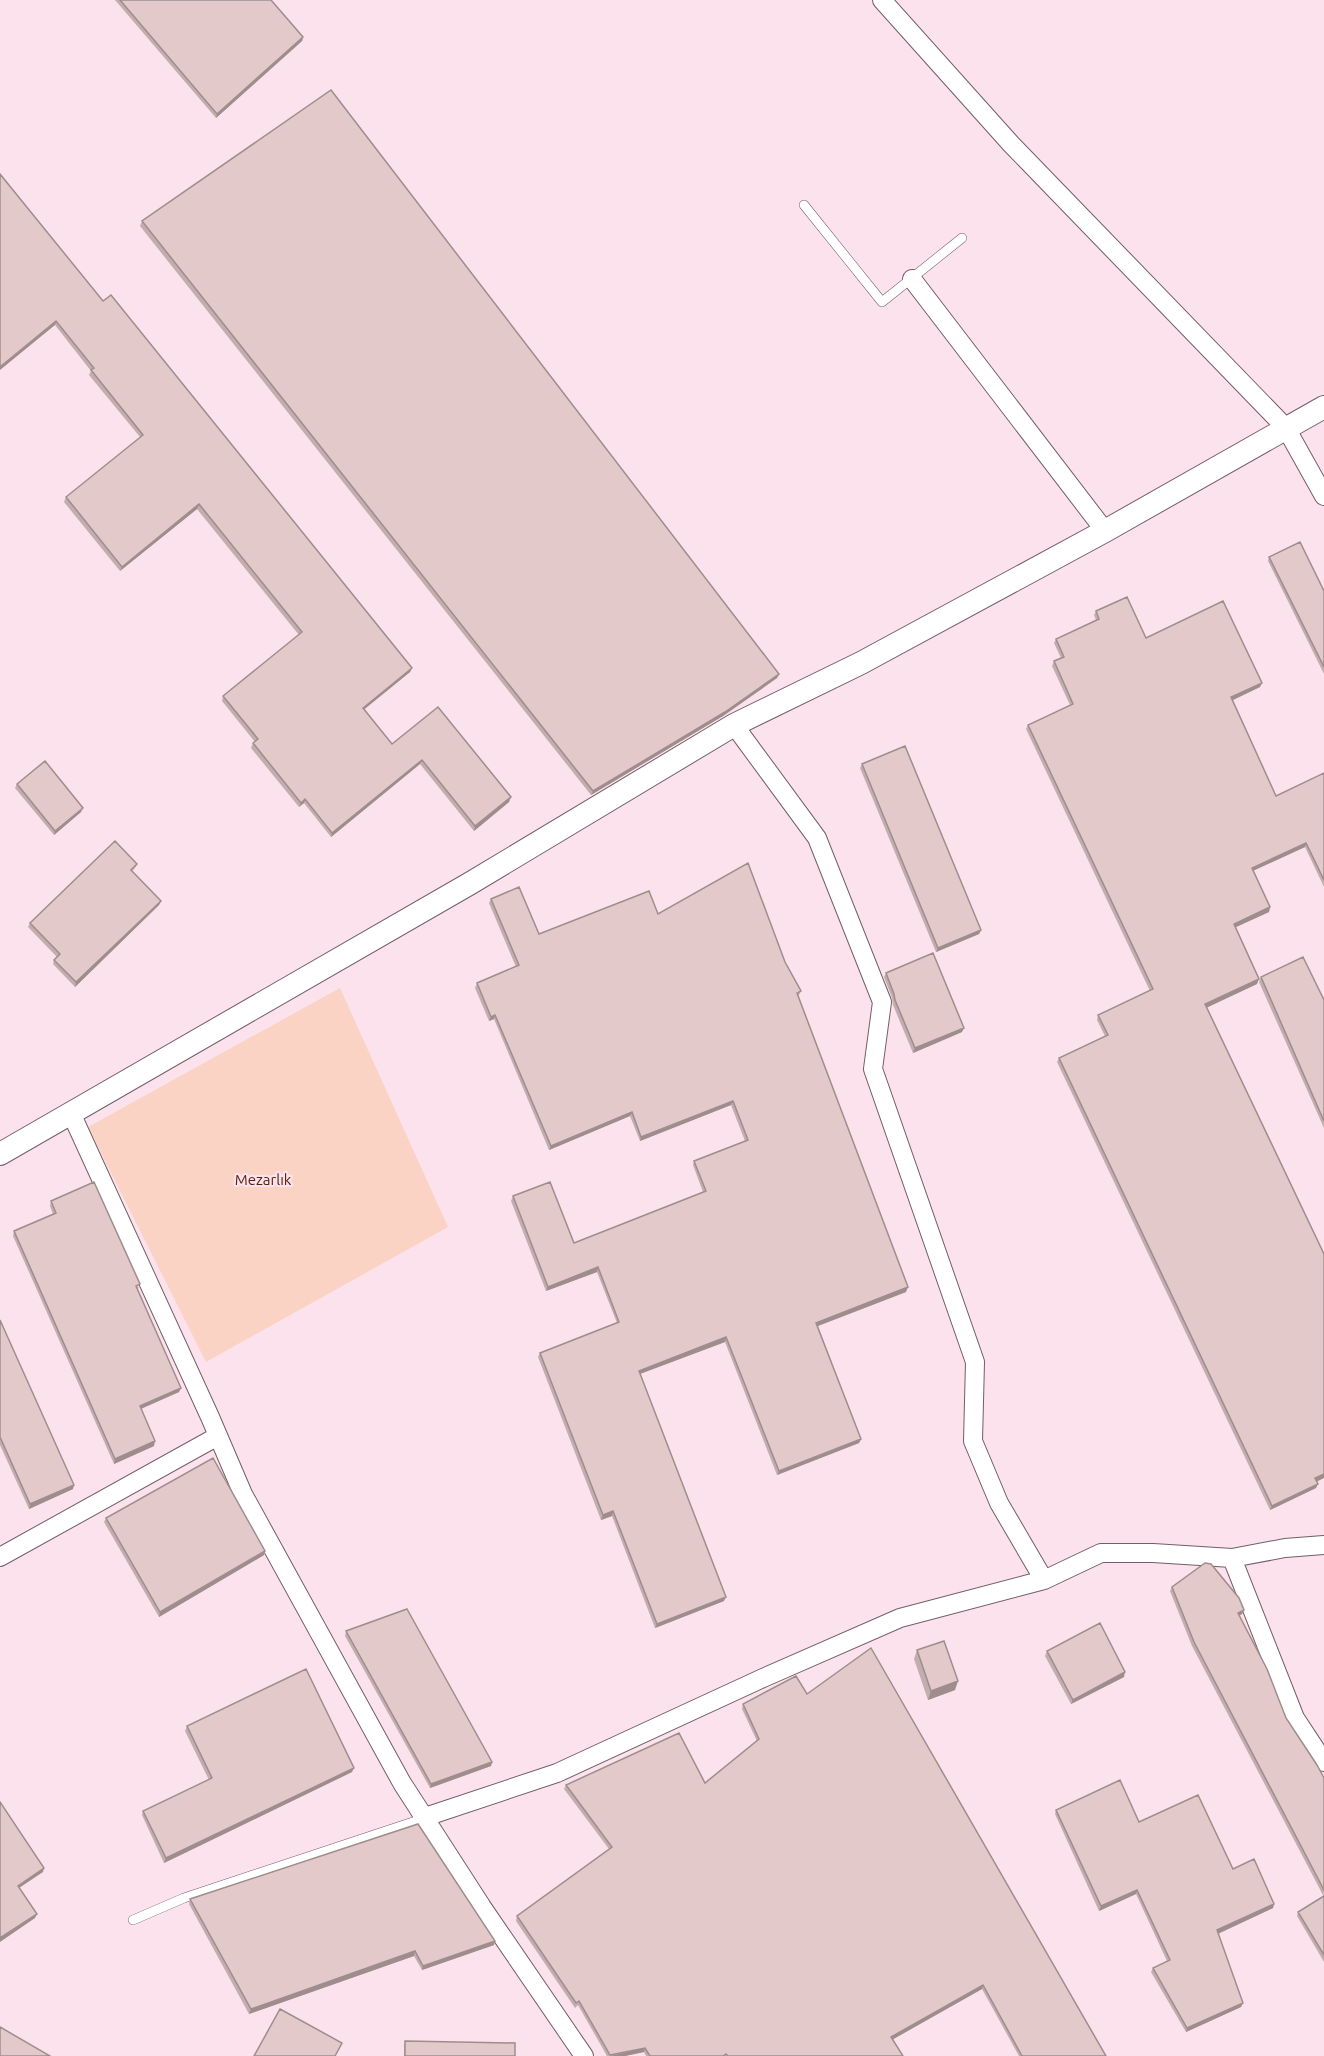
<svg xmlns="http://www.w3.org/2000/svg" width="1324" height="2056" viewBox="0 0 1324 2056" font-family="Ubuntu,sans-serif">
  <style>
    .green { fill: #fad3c5 }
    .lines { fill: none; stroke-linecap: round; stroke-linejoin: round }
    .service-casing { stroke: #735e67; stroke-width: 10 }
    .minor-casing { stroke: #735e67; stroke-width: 20 }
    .tertiary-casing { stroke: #735e67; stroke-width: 24 }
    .service { stroke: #fff; stroke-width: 9 }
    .minor { stroke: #fff; stroke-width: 18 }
    .tertiary { stroke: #fff; stroke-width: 22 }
    .wall { fill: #c3adae }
    .shaded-wall { fill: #9f8d8d }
    .building { fill: #e3c9ca; stroke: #9f8d8d; stroke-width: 1.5 }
    .labels { text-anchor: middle; stroke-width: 4.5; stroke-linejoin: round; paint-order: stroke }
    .park-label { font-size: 15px; fill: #5c220c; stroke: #fbe2ed }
  </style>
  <rect width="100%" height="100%" fill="#fbe2ed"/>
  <path class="green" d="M 340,988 L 448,1227 L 206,1362 L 88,1127 Z"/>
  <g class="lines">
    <g class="service-casing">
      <path id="service" d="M 804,205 L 882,302 L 962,238
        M 133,1920 L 184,1898 L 425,1818"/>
    </g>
    <g class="minor-casing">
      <path id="minor" d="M 882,0 L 1011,144 L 1286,428 L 1324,496
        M 912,279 L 1105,531
        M 734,725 L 817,838 L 882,1002 L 873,1069 L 975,1362 L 973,1441 L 999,1503 L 1044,1580
        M 71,1113 L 210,1417 L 243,1494 L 402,1783 L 482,1907 L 584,2056
        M 0,1557 L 218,1436
        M 1232,1558 L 1295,1718 L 1324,1762
        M 425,1817 L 557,1773 L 763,1678 L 900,1618 L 1044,1580 L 1101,1553 L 1153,1553 L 1232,1558 L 1285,1548 L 1324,1545"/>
    </g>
    <g class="tertiary-casing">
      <path id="tertiary" d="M 0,1154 L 469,884 L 734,725 L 861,663 L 1105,531 L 1324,407"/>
    </g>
    <use href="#service" class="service"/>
    <use href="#minor" class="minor"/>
    <use href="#tertiary" class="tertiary"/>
  </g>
  <path class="wall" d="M 115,0 L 271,0 L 303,37 L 302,41 L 216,118 Z
    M 0,174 L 103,301 L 412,668 L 410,672 L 364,709 L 392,744 L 509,802 L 474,831 L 420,764 L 331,837 L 304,803 L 299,807 L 251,748 L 253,743 L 255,742 L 222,701 L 223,696 L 299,635 L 197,509 L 120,571 L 64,502 L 66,497 L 140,437 L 89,375 L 91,371 L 55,325 Z
    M 142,221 L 779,674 L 777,678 L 723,716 L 591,795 L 140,226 Z
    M 1269,557 L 1324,591 L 1324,674 L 1268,561 Z
    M 1096,611 L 1146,638 L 1260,687 L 1232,700 L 1276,796 L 1324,773 L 1324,887 L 1305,847 L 1253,871 L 1270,907 L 1269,912 L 1235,927 L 1257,984 L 1206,1007 L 1317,1481 L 1316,1488 L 1270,1510 L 1057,1062 L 1059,1058 L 1105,1036 L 1097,1020 L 1098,1015 L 1150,991 L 1026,729 L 1028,725 L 1070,705 L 1052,666 L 1054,661 L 1061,658 L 1054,643 L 1056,639 L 1096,620 L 1094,615 Z
    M 862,764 L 981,930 L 979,934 L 936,952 L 860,768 Z
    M 17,784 L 81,812 L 54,835 L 15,788 Z
    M 137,864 L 135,868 L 132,871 L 161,901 L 159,905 L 75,987 L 53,964 L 54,960 L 57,957 L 28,927 L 30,923 Z
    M 491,899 L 539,934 L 658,914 L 785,962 L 801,991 L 799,995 L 798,996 L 906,1292 L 818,1326 L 861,1439 L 859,1443 L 777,1475 L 725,1342 L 640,1374 L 724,1601 L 655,1628 L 612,1516 L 601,1520 L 538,1357 L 540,1353 L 617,1323 L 597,1272 L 546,1291 L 511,1201 L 513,1196 L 574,1243 L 703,1192 L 693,1165 L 694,1161 L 745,1141 L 731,1105 L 640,1141 L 630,1116 L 549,1150 L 494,1019 L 489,1021 L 475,988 L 477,983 L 516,967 L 489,903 Z
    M 886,973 L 962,1032 L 913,1053 L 893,1005 L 892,998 L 884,977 Z
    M 1261,977 L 1324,1000 L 1324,1128 L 1259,982 Z
    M 51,1201 L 139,1288 L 137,1289 L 179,1392 L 141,1409 L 154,1446 L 114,1464 L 13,1236 L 14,1231 L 53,1214 L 50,1206 Z
    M 0,1320 L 73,1489 L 29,1509 L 0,1445 Z
    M 106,1518 L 265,1551 L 264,1555 L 159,1617 L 104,1522 Z
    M 1172,1587 L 1244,1610 L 1242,1614 L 1239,1616 L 1286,1718 L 1324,1778 L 1324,1962 L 1297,1916 L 1298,1912 L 1324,1897 L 1192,1646 L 1170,1591 Z
    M 346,1631 L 492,1762 L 491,1766 L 430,1788 L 345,1636 Z
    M 917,1650 L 955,1690 L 928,1700 L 914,1659 Z
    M 1047,1651 L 1124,1677 L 1071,1704 L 1045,1656 Z
    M 807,1694 L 1106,2056 L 1019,2056 L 982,1989 L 893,2039 L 903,2056 L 646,2056 L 644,2052 L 625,2056 L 607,2056 L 578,2005 L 575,2008 L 516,1921 L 517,1916 L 609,1849 L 564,1789 L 566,1785 L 705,1783 L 757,1741 L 742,1709 L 743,1704 Z
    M 187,1726 L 352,1772 L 164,1863 L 142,1815 L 143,1811 L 209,1780 L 185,1731 Z
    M 1056,1810 L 1139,1822 L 1233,1869 L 1274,1904 L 1273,1908 L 1218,1934 L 1241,2007 L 1186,2032 L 1151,1972 L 1153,1968 L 1167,1961 L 1136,1894 L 1099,1911 L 1055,1814 Z
    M 190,1899 L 494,1945 L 422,1970 L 414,1956 L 249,2014 L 189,1904 Z
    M 405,2041 L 515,2056 L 404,2056 L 404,2045 Z"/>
  <path class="shaded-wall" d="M 303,37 L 302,41 L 216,118 L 217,114 Z
    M 56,321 L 55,325 L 0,370 L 0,367 Z
    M 199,504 L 197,509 L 120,571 L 122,567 Z
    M 412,668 L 410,672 L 361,712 L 363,708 Z
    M 779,674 L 777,678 L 723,716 L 591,795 L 593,791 Z
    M 1262,683 L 1260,687 L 1229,702 L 1231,697 Z
    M 422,760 L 420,764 L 331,837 L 332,833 Z
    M 511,797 L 509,802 L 474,831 L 475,826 Z
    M 305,799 L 304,803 L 299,807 L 301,803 Z
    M 83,808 L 81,812 L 54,835 L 55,831 Z
    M 1306,843 L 1305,847 L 1250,872 L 1252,868 Z
    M 161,901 L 159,905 L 75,987 L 76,982 Z
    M 1270,907 L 1269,912 L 1232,929 L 1234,924 Z
    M 981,930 L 979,934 L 936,952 L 938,948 Z
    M 1259,979 L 1257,984 L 1204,1009 L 1205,1004 Z
    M 495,1015 L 494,1019 L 489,1021 L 491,1017 Z
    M 964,1028 L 962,1032 L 913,1053 L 915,1048 Z
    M 733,1101 L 731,1105 L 640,1141 L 641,1137 Z
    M 632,1112 L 630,1116 L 549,1150 L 551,1146 Z
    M 598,1267 L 597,1272 L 546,1291 L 548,1287 Z
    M 908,1287 L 906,1292 L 815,1327 L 816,1323 Z
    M 726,1337 L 725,1342 L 637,1375 L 639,1371 Z
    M 181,1388 L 179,1392 L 138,1410 L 140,1406 Z
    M 861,1439 L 859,1443 L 777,1475 L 779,1471 Z
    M 155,1441 L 154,1446 L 114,1464 L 115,1459 Z
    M 1324,1474 L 1324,1478 L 1314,1483 L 1315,1478 Z
    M 1318,1484 L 1316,1488 L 1270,1510 L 1272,1506 Z
    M 74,1485 L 73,1489 L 29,1509 L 30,1504 Z
    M 613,1511 L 612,1516 L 601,1520 L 603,1515 Z
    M 265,1551 L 264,1555 L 159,1617 L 160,1612 Z
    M 726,1597 L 724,1601 L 655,1628 L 657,1624 Z
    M 1244,1610 L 1242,1614 L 1236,1617 L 1238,1613 Z
    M 1125,1672 L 1124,1677 L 1071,1704 L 1073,1700 Z
    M 958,1681 L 955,1690 L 928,1700 L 931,1691 Z
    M 492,1762 L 491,1766 L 430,1788 L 431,1784 Z
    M 354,1768 L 352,1772 L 164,1863 L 166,1858 Z
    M 44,1868 L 43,1872 L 16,1890 L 18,1886 Z
    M 1137,1890 L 1136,1894 L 1099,1911 L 1101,1906 Z
    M 1274,1904 L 1273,1908 L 1215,1935 L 1217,1930 Z
    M 37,1914 L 35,1918 L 0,1942 L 0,1938 Z
    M 495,1941 L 494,1945 L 422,1970 L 423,1966 Z
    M 415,1951 L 414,1956 L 249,2014 L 251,2009 Z
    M 983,1985 L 982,1989 L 890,2041 L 891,2037 Z
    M 1243,2003 L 1241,2007 L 1186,2032 L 1187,2028 Z
    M 645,2048 L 644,2052 L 625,2056 L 610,2056 Z"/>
  <path class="building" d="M 120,0 L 271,0 L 303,37 L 217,114 Z
    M 331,90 L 779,674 L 725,712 L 593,791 L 142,221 Z
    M 0,174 L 103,301 L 111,295 L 412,668 L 363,708 L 392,744 L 438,707 L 511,797 L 475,826 L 422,760 L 332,833 L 305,799 L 301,803 L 253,743 L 258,739 L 223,696 L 302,632 L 199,504 L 122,567 L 66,497 L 143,435 L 91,370 L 94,368 L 56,321 L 0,367 Z
    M 1300,542 L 1324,591 L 1324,667 L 1269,557 Z
    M 1127,597 L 1146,638 L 1223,601 L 1262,683 L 1231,697 L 1276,796 L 1324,773 L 1324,880 L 1306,843 L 1252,868 L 1270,907 L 1234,924 L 1259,979 L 1205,1004 L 1324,1254 L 1324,1474 L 1315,1478 L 1318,1484 L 1272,1506 L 1059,1058 L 1108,1035 L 1098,1015 L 1153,989 L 1028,725 L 1073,704 L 1054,661 L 1064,657 L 1056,639 L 1099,619 L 1096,611 Z
    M 905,746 L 981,930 L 938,948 L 862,764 Z
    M 45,761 L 83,808 L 55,831 L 17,784 Z
    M 115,841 L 137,864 L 131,870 L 161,901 L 76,982 L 54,960 L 60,954 L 30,923 Z
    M 748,863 L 785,962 L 801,991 L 797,993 L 908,1287 L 816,1323 L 861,1439 L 779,1471 L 726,1337 L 639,1371 L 726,1597 L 657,1624 L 613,1511 L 603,1515 L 540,1353 L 619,1322 L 598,1267 L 548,1287 L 513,1196 L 550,1182 L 574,1243 L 706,1191 L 694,1161 L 748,1140 L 733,1101 L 641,1137 L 632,1112 L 551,1146 L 495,1015 L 491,1017 L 477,983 L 519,965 L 491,899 L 519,887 L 539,934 L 649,891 L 658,914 Z
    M 933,953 L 964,1028 L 915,1048 L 895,1000 L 894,994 L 886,973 Z
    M 1303,957 L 1324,1000 L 1324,1121 L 1261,977 Z
    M 94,1182 L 140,1284 L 136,1286 L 181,1388 L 140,1406 L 155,1441 L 115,1459 L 14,1231 L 56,1213 L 51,1201 Z
    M 0,1320 L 74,1485 L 30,1504 L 0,1437 Z
    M 213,1458 L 265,1551 L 160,1612 L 106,1518 Z
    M 1205,1563 L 1211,1564 L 1239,1598 L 1244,1610 L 1238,1613 L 1267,1669 L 1286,1718 L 1317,1765 L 1324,1778 L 1324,1890 L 1194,1642 L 1172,1587 Z
    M 407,1609 L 492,1762 L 431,1784 L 346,1631 Z
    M 1100,1623 L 1125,1672 L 1073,1700 L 1047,1651 Z
    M 944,1641 L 958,1681 L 931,1691 L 917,1650 Z
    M 871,1648 L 1106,2056 L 1022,2056 L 983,1985 L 891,2037 L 903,2056 L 728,2056 L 726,2054 L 723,2056 L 650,2056 L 645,2048 L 610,2055 L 579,2001 L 576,2003 L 517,1916 L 612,1847 L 566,1785 L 679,1733 L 705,1783 L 759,1739 L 743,1704 L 796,1676 L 807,1694 Z
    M 306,1669 L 354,1768 L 166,1858 L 143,1811 L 212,1778 L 187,1726 Z
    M 1120,1780 L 1139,1822 L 1198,1795 L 1233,1869 L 1254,1859 L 1274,1904 L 1217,1930 L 1243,2003 L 1187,2028 L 1153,1968 L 1170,1960 L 1137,1890 L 1101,1906 L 1056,1810 Z
    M 0,1802 L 44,1868 L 18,1886 L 37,1914 L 0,1938 Z
    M 418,1824 L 495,1941 L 423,1966 L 415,1951 L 251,2009 L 190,1899 Z
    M 1324,1896 L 1324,1955 L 1298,1912 Z
    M 280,2009 L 342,2043 L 335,2056 L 254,2056 Z
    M 0,2027 L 50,2056 L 0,2056 Z
    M 405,2041 L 515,2043 L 515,2056 L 405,2056 Z"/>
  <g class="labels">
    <g class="park-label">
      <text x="263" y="1185">Mezarlık</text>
    </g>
  </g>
</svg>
